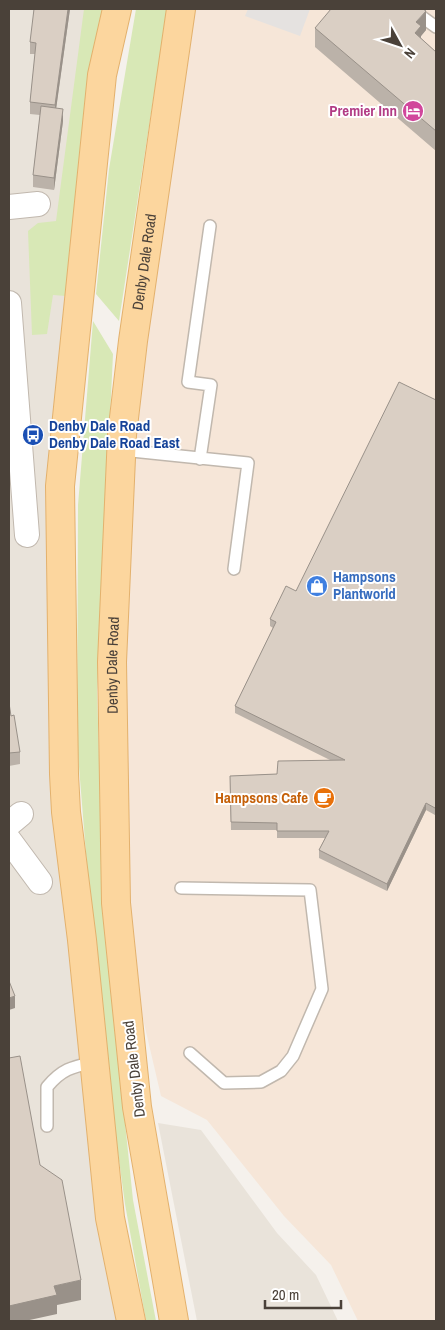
<svg xmlns="http://www.w3.org/2000/svg" width="445" height="1330" viewBox="0 0 445 1330" font-family="'Archivo Narrow',sans-serif">
  <style>
    .residential { fill: #e9e3da }
    .commercial { fill: #f6e6d8 }
    .green { fill: #d8e8b6 }
    .parking { fill: #e5e2e0 }
    .lines { fill: none; stroke-linecap: round; stroke-linejoin: round }
    .service-casing { stroke: #c1b8ae; stroke-width: 14 }
    .minor-casing { stroke: #c1b8ae; stroke-width: 26 }
    .primary-casing { stroke: #e3b16d; stroke-width: 30 }
    .service { stroke: #fff; stroke-width: 11 }
    .minor { stroke: #fff; stroke-width: 24 }
    .primary { stroke: #fcd69e; stroke-width: 28 }
    .wall { fill: #bbb2a9 }
    .shaded-wall { fill: #999189 }
    .building { fill: #dacfc4; stroke: #999189 }
    .labels { text-anchor: middle; stroke-width: 4; stroke-linejoin: round; paint-order: stroke }
    .hotel-label { font-size: 15px; font-weight: bold; fill: #b23c85; stroke: #fff; text-anchor: end }
    .street-label { font-size: 15px; fill: #4a4139; stroke: #fff }
    .transit-label { font-size: 15px; font-weight: bold; fill: #164399; stroke: #fff; text-anchor: start }
    .shop-label { font-size: 15px; font-weight: bold; fill: #366cbe; stroke: #fff; text-anchor: start }
    .food-label { font-size: 15px; font-weight: bold; fill: #c56008; stroke: #fff; text-anchor: end }
  </style>
  <rect width="100%" height="100%" fill="#f5f1ec"/>
  <path class="residential" d="M 9,9 L 117,9 L 102,75 L 62,636 L 131,1321 L 9,1321 Z
    M 158,1123 L 201,1130 L 277,1233 L 316,1275 L 338,1321 L 197,1321 Z"/>
  <path class="commercial" d="M 181,9 L 436,9 L 436,1321 L 358,1321 L 331,1265 L 284,1216 L 207,1120 L 161,1096 L 116,903 L 122,435 Z"/>
  <path class="green" d="M 84,9 L 106,9 L 66,296 L 53,295 L 47,334 L 32,335 L 28,231 L 38,223 L 56,221 Z
    M 136,9 L 167,9 L 119,321 L 96,294 L 109,169 Z
    M 93,321 L 113,354 L 97,691 L 104,919 L 133,1200 L 156,1321 L 146,1321 L 125,1204 L 107,1072 L 92,928 L 77,742 L 78,505 Z"/>
  <path class="parking" d="M 248,9 L 310,9 L 300,36 L 245,16 Z"/>
  <g class="lines">
    <g class="service-casing">
      <path id="service" d="M 415,9 L 418,14 L 436,27
        M 122,450 L 248,463 L 234,569
        M 200,459 L 211,385 L 188,382 L 210,226
        M 181,888 L 310,890 L 322,989 L 293,1056 L 281,1071 L 261,1082 L 224,1083 L 190,1053
        M 47,1126 L 47,1087 C 62,1069 72,1067 94,1062"/>
    </g>
    <g class="minor-casing">
      <path id="minor" d="M 9,207 L 38,204
        M 9,303 L 27,535
        M 9,824 L 21,814
        M 9,840 L 40,882"/>
    </g>
    <g class="primary-casing">
      <g id="primary">
        <path d="M 117,9 L 102,75 L 60,486 L 64,774 L 66,812 L 82,940 L 110,1218 L 131,1321"/>
        <path id="s1" d="M 174,1321 L 137,1107 L 116,903 L 112,662 L 122,435 L 133,341 L 181,9"/>
      </g>
    </g>
    <use href="#service" class="service"/>
    <use href="#minor" class="minor"/>
    <use href="#primary" class="primary"/>
  </g>
  <path class="wall" d="M 70,9 L 56,108 L 63,121 L 54,190 L 33,187 L 33,175 L 40,115 L 30,114 L 30,102 L 35,54 L 30,54 L 30,42 Z
    M 315,28 L 426,30 L 421,36 L 421,38 L 436,52 L 436,151 L 315,47 Z
    M 436,400 L 435,815 L 426,810 L 387,891 L 319,858 L 319,850 L 325,838 L 277,838 L 277,830 L 231,830 L 230,776 L 277,774 L 330,760 L 235,713 L 235,706 L 273,628 L 270,626 L 270,619 L 296,591 Z
    M 9,703 L 11,716 L 20,752 L 20,764 L 9,766 Z"/>
  <path class="shaded-wall" d="M 68,9 L 70,9 L 55,117 L 55,105 Z
    M 426,11 L 426,30 L 421,36 L 421,46 L 415,33 L 416,22 Z
    M 63,109 L 63,121 L 54,190 L 54,178 Z
    M 426,803 L 426,810 L 387,891 L 387,884 Z
    M 15,996 L 15,1008 L 9,1010 L 9,998 Z
    M 81,1280 L 81,1300 L 57,1305 L 57,1314 L 25,1321 L 9,1321 L 9,1306 L 54,1286 Z"/>
  <path class="building" d="M 34,9 L 68,9 L 55,105 L 30,102 L 36,43 L 30,42 Z
    M 331,9 L 423,9 L 426,11 L 416,22 L 421,26 L 415,33 L 436,52 L 436,131 L 315,28 Z
    M 41,106 L 63,109 L 54,178 L 33,175 Z
    M 399,382 L 436,400 L 436,806 L 435,808 L 426,803 L 387,884 L 319,850 L 329,831 L 277,831 L 277,823 L 231,822 L 230,776 L 277,774 L 278,761 L 345,760 L 235,706 L 276,622 L 270,619 L 286,586 L 296,591 Z
    M 9,703 L 11,716 L 14,715 L 20,752 L 9,753 Z
    M 9,981 L 15,996 L 9,998 Z
    M 20,1056 L 40,1165 L 62,1180 L 81,1280 L 54,1286 L 57,1295 L 9,1306 L 9,1058 Z"/>
  <defs>
    <g id="hotel-disc" transform="scale(1.125)"><circle r="9.5" fill="#d1479c" stroke="#fff"/><path d="M-6-4.5h1.5V1H6V5H4.5V3h-9V5H-6ZM-4 0a1.8 1.8 0 1 1 3.6 0ZM.5 0V-2.5h3Q6-2.5 6 0Z" fill="#fff"/></g>
    <g id="bus-disc" transform="scale(1.125)"><circle r="9.5" fill="#1a4fb4" stroke="#fff"/><path d="M-5-6H5V4H4V6H2V4H-2V6H-4V4H-5ZM-3.5-4V0h7V-4ZM-3.5 1.2v1.5H-2V1.2ZM2 1.2v1.5H3.5V1.2Z" fill="#fff"/></g>
    <g id="shop-disc" transform="scale(1.125)"><circle r="9.5" fill="#3f7fe0" stroke="#fff"/><path d="M-5-2.5h2.3a2.7 3.5 0 0 1 5.4 0H5L5.5 6h-11ZM-1.5-2.5h3a1.5 2.3 0 0 0-3 0Z" fill="#fff"/></g>
    <g id="cafe-disc" transform="scale(1.125)"><circle r="9.5" fill="#e8710a" stroke="#fff"/><path d="M-5.5-4.5H6V0H3Q3 3.5 0 3.5H-2.5Q-5.5 3.5-5.5 0ZM3-3.2v2h1.7v-2ZM-6 4.5H4V6H-6Z" fill="#fff"/></g>
  </defs>
  <g fill-rule="evenodd">
    <use href="#hotel-disc" x="413" y="111"/>
    <use href="#bus-disc" x="33" y="435"/>
    <use href="#shop-disc" x="317" y="586"/>
    <use href="#cafe-disc" x="324" y="798"/>
  </g>
  <g class="labels">
    <g class="hotel-label">
      <text x="397" y="116">Premier Inn</text>
    </g>
    <g class="street-label">
      <text dy="5" stroke="none"><textPath href="#s1" startOffset="1065">Denby Dale Road</textPath></text>
      <text dy="5" stroke="none"><textPath href="#s1" startOffset="660">Denby Dale Road</textPath></text>
      <text transform="translate(134 1069) rotate(-97)" y="5">Denby Dale Road</text>
    </g>
    <g class="transit-label">
      <text x="49" y="431">Denby Dale Road<tspan x="49" dy="17">Denby Dale Road East</tspan></text>
    </g>
    <g class="shop-label">
      <text x="333" y="582">Hampsons<tspan x="333" dy="17">Plantworld</tspan></text>
    </g>
    <g class="food-label">
      <text x="308" y="803">Hampsons Cafe</text>
    </g>
  </g>
  <rect width="445" height="1330" fill="none" stroke="#4a4139" stroke-width="20"/>
  <g transform="translate(400 45) rotate(130)" stroke="#ffffff" stroke-width="4" paint-order="stroke">
  <path d="M0-4L9 19L0 12L-9 19Z" fill="#4a4139"/>
  <text y="-8" font-size="14" font-weight="bold" text-anchor="middle" fill="#4a4139">N</text>
  </g>
  <path d="M265 1300v8h76v-8" fill="none" stroke="#4a4139" stroke-width="2.5"/>
  <text x="272" y="1300" font-size="15" fill="#4a4139" stroke="#ffffff" stroke-width="4" paint-order="stroke">20 m</text>
</svg>
